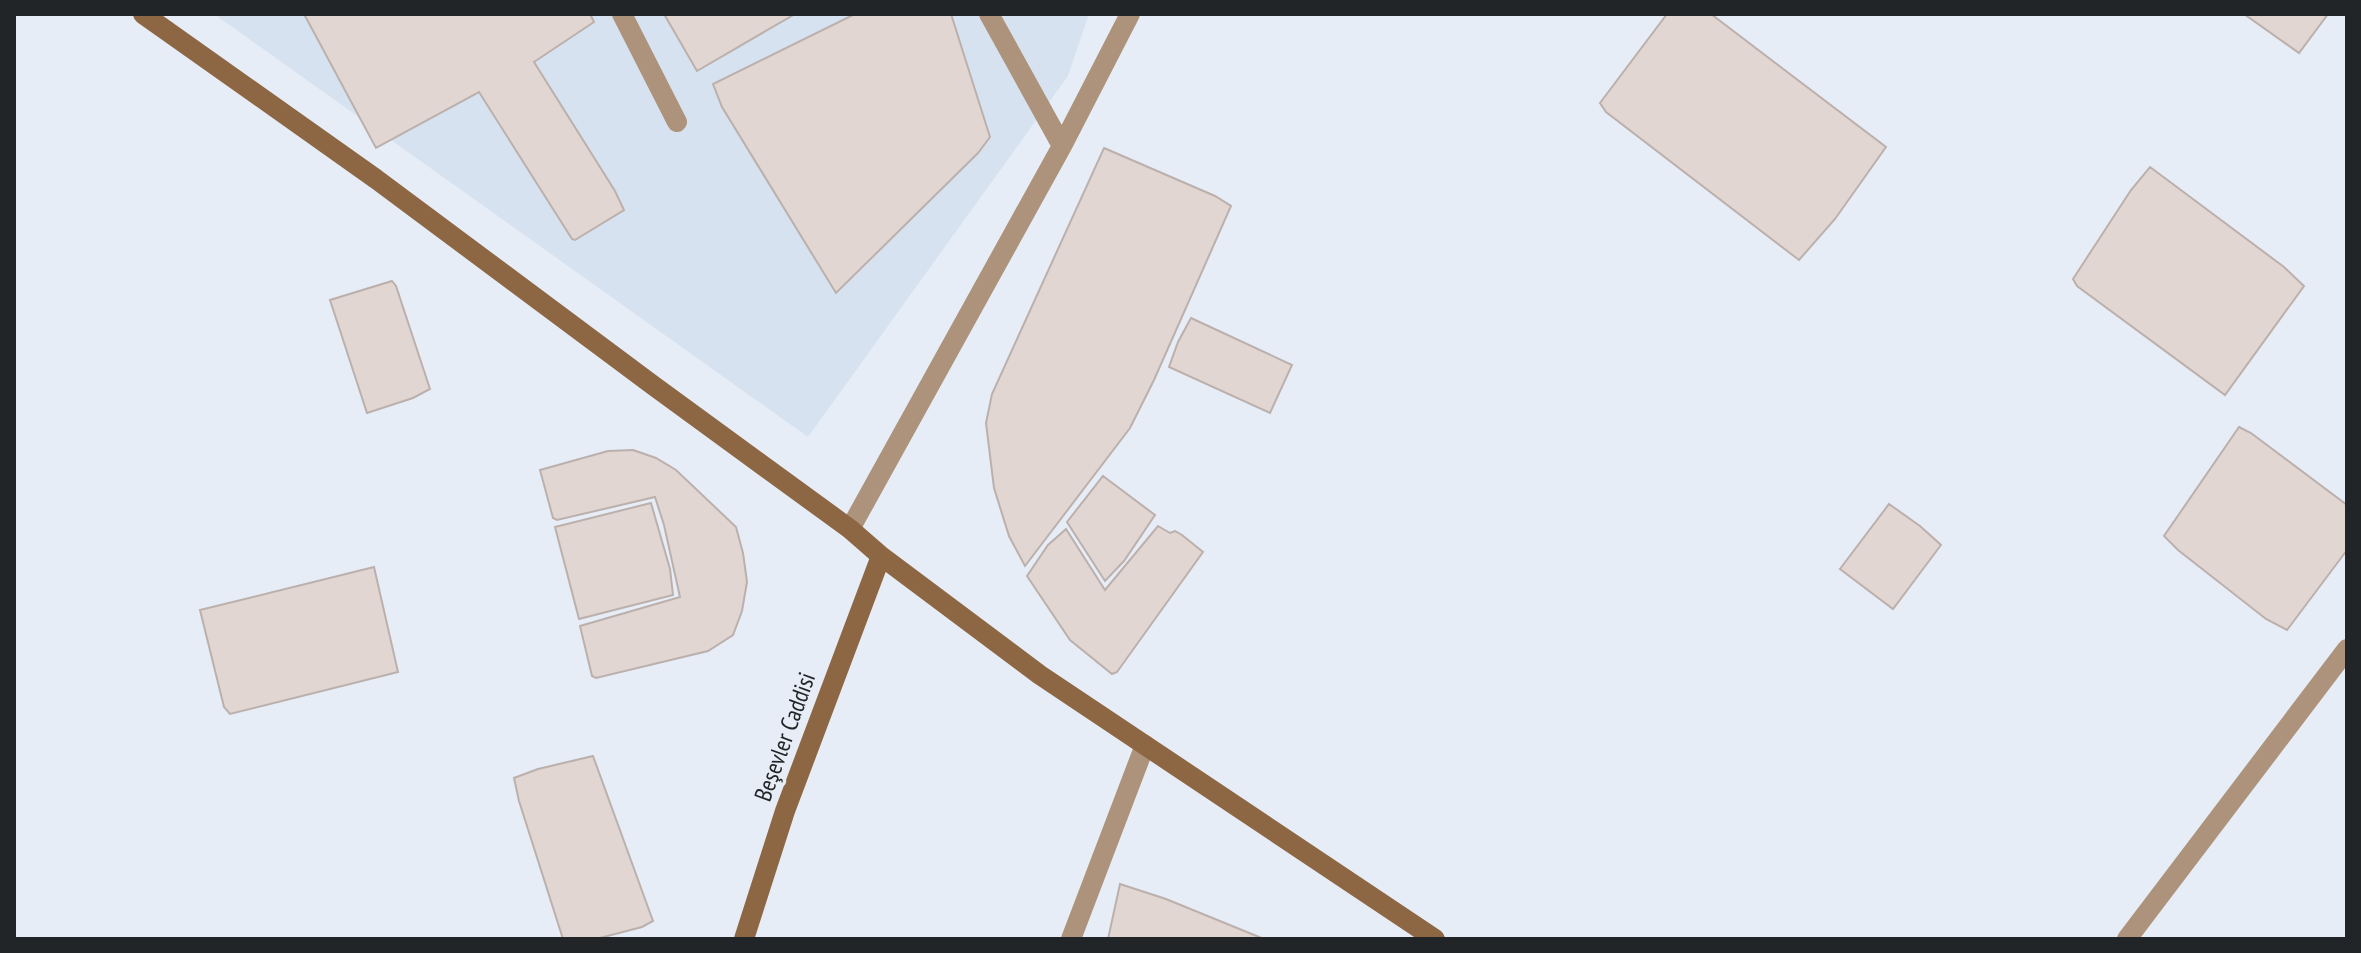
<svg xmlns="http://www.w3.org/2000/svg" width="2361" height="953" viewBox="0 0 2361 953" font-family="'PT Sans Narrow',sans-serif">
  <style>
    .built { fill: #d7e2f1 }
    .building { fill: #e1d6d2; stroke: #bbb0ac; stroke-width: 2 }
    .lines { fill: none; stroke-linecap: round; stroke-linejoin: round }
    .lane { stroke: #ad937b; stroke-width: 20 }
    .street { stroke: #ad937b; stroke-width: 20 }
    .secondary { stroke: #8d6743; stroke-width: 20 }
    .labels { text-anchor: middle; stroke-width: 7; stroke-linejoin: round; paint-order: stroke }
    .street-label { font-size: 24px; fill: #222528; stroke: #e7edf6 }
  </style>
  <rect width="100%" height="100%" fill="#e7edf6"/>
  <path class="built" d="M 214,14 L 1089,14 L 1068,76 L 808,437 Z"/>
  <path class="building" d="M 304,14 L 590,14 L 594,22 L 534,62 L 615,191 L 624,210 L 575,240 L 572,239 L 479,92 L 376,148 Z
    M 664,14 L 795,14 L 697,71 Z
    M 855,14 L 951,14 L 990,137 L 978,153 L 836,293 L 722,107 L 713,84 Z
    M 1711,14 L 1886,147 L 1835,219 L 1799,260 L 1606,112 L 1600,103 L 1667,14 Z
    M 2244,14 L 2328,14 L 2299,53 Z
    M 1104,148 L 1215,196 L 1231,206 L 1154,380 L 1130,428 L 1025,566 L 1009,536 L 994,488 L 986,423 L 992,394 Z
    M 2150,167 L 2284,267 L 2304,286 L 2225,395 L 2077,286 L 2073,279 L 2131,190 Z
    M 392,281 L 396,286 L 430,389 L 413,398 L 367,413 L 330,300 Z
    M 1191,318 L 1292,365 L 1270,413 L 1169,367 L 1178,342 Z
    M 2239,427 L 2251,433 L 2347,505 L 2347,550 L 2287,630 L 2266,619 L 2178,550 L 2164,536 Z
    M 633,450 L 656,458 L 676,470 L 736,527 L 743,553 L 747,582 L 742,611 L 733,635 L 708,651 L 596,678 L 592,676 L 580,626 L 680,597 L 664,525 L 655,497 L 557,520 L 553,518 L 540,470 L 608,451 Z
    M 1103,476 L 1155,515 L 1124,561 L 1105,581 L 1067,522 Z
    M 651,503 L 670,569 L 673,595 L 579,619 L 555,527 Z
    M 1889,504 L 1920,526 L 1941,545 L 1893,609 L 1840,569 Z
    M 1158,526 L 1170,533 L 1175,531 L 1182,535 L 1203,552 L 1117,672 L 1112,674 L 1070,640 L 1027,576 L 1048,545 L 1066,529 L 1105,590 Z
    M 374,567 L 398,672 L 230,714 L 224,707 L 200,610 Z
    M 593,756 L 653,921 L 642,927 L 596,939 L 563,939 L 519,801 L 514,778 L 538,769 Z
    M 1120,884 L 1166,899 L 1264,939 L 1108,939 Z"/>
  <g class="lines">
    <path class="lane" d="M 2127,939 L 2347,649"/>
    <path class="street" d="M 622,14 L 677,122
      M 989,14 L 1062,146
      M 850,529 L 1062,146 L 1130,14
      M 1071,939 L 1145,745"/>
    <path class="secondary" d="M 143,14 L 376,179 L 654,386 L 850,529 L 881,556 L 1040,675 L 1435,939
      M 744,939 L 785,811 L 881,556"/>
  </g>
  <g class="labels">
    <g class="street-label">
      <text transform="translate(785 737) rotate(-70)" y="8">Beşevler Caddisi</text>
    </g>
  </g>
  <rect width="2361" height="953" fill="none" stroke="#222528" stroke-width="32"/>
</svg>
